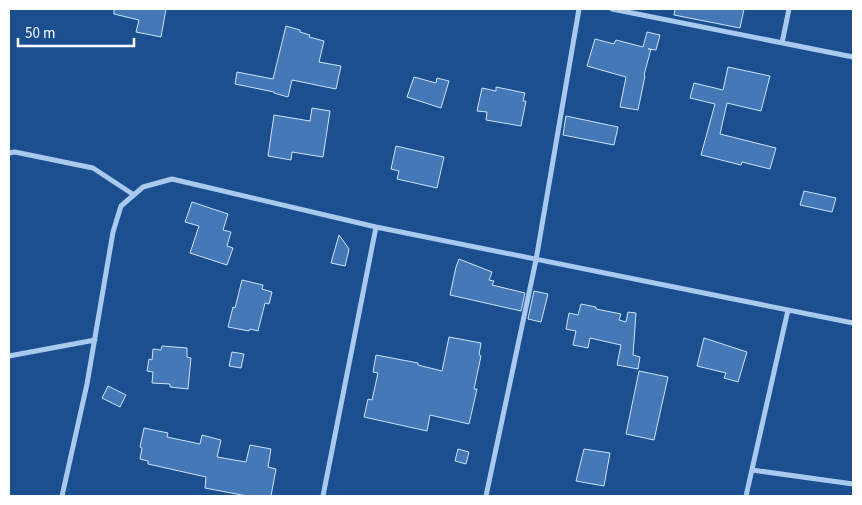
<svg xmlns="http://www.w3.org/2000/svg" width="862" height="505" viewBox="0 0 862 505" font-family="'Source Sans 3',sans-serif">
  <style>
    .building { fill: #4478b7; stroke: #cfe3fa }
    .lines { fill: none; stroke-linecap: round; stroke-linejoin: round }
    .minor { stroke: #a9c9ee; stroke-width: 5 }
  </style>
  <rect width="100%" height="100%" fill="#1b4f8f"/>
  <path class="building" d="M 114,9 L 166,9 L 161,37 L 136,32 L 139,20 L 114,14 Z
    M 675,9 L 744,9 L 740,28 L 674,15 Z
    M 286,26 L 300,30 L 300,32 L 310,35 L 309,37 L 324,41 L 319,62 L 341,66 L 336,89 L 292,80 L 288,97 L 274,93 L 274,92 L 235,84 L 237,72 L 273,79 Z
    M 647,32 L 660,35 L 656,50 L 648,49 L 651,49 L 644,75 L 645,76 L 638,110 L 620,107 L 626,77 L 587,66 L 595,39 L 614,44 L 616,40 L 643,47 Z
    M 728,67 L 770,76 L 761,111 L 727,103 L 720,134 L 776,148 L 770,169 L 742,162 L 741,165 L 701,155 L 715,104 L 690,98 L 694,83 L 723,90 Z
    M 414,77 L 436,83 L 437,78 L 449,81 L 441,108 L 407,97 Z
    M 496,87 L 525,93 L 523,101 L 526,101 L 521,126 L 486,120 L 487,112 L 477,111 L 482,88 L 496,91 Z
    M 312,108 L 330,111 L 323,157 L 292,152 L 291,160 L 268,156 L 274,115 L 310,121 Z
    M 566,116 L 618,127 L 614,145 L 563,135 Z
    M 396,146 L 444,157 L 437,188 L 397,179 L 399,171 L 391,169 Z
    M 804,191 L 836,198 L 832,212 L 800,205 Z
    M 192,202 L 228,214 L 223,230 L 231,232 L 227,246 L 233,248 L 227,265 L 190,253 L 199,226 L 185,222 Z
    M 339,235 L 349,249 L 345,266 L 331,263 Z
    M 459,259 L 492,272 L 489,280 L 494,281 L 492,285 L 525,293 L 521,311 L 450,295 L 456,267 Z
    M 242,280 L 263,285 L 262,289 L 272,292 L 269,304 L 265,303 L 258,331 L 250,329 L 249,331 L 228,327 L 233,307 L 235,308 Z
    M 534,291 L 548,294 L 541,322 L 528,319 Z
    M 581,304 L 596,307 L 596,309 L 621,314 L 619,320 L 626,322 L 628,312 L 636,313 L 633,355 L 640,357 L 638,369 L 617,365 L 621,345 L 590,338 L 588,348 L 573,345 L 576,331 L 566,329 L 569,313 L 578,315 Z
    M 449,337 L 481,343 L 479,355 L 481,356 L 474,389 L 477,389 L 469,424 L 430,415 L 427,431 L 364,417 L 368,399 L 372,400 L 378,373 L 373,372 L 376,355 L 418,363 L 418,365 L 442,371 Z
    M 704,338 L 747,352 L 738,382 L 724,378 L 726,373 L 697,366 Z
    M 162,346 L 187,348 L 187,357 L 191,358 L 188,389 L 170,387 L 170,384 L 152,383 L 153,372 L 147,371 L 149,359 L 152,360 L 153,349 L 161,350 Z
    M 232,352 L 244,354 L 241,368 L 229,366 Z
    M 639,371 L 668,377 L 654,440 L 626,434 Z
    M 108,386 L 126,395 L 120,407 L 102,398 Z
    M 144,428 L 168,433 L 167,437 L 200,444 L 202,435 L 221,440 L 217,457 L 246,462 L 250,445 L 271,449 L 268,467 L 276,469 L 271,496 L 247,496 L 205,488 L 206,477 L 148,464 L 148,461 L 140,459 L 142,448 L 140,447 Z
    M 458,449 L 469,452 L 466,464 L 455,461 Z
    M 584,449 L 610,453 L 604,486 L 576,481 Z"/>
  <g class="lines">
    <path class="minor" d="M 612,9 L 853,57
      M 782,43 L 789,9
      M 9,153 L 15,152 L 93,168 L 134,195
      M 9,356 L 95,340
      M 752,470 L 853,484
      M 62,496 L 87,384 L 113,232 L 121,206 L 143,187 L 172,179 L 376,227 L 853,323
      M 323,496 L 376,227
      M 486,496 L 536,260 L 579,9
      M 746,496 L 788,310"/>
  </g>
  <rect width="862" height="505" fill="none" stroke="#ffffff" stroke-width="20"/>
  <path d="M18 38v8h116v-8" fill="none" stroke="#ffffff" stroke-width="2.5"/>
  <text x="25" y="38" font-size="15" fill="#ffffff" stroke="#1b4f8f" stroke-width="4" paint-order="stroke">50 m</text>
</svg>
